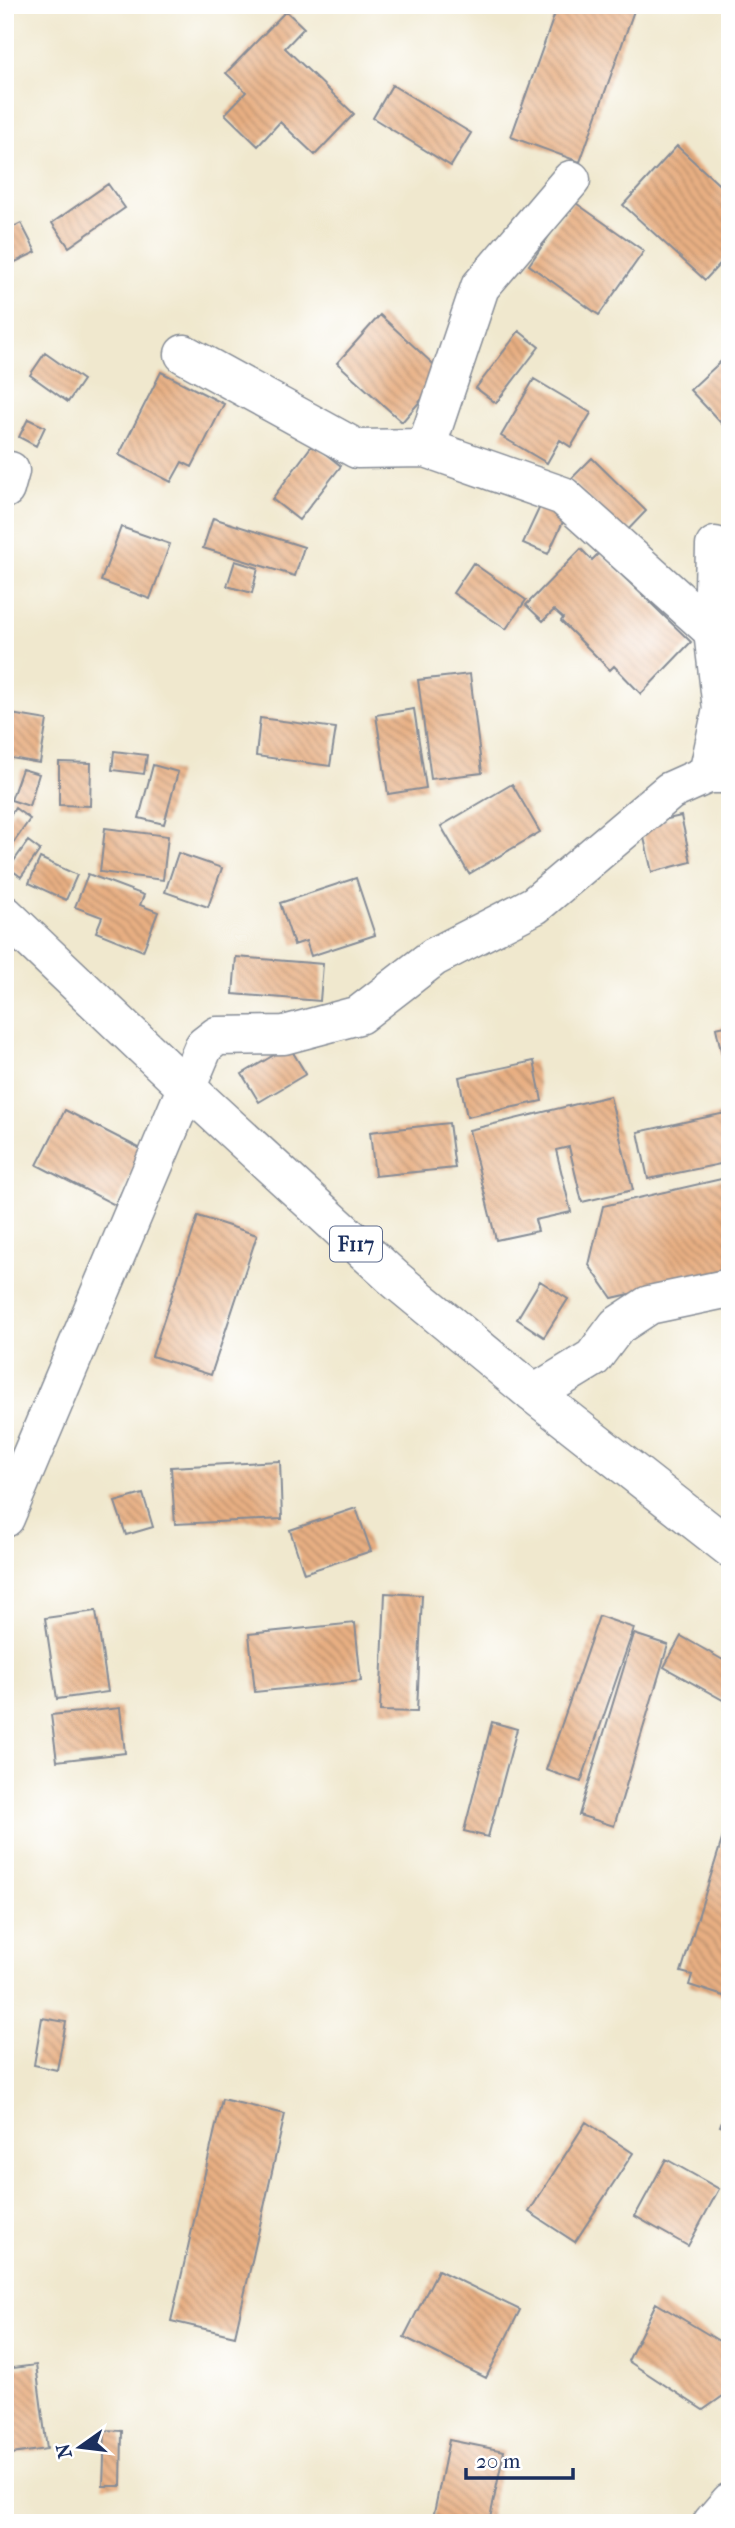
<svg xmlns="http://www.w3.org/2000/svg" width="735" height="2528" viewBox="0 0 735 2528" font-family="'IM FELL French Canon',serif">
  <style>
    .building { fill: url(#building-back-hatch) }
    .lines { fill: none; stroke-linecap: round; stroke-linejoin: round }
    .minor-casing { stroke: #868c96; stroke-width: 41 }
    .major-casing { stroke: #868c96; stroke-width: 41 }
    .minor { stroke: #fff; stroke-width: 38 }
    .major { stroke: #fff; stroke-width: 38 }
    .labels { text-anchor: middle; stroke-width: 7; stroke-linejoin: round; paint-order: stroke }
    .shield { fill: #fff; stroke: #5f6d8e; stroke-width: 2 }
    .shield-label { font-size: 21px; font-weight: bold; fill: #1b2f5e }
  </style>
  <defs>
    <pattern id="building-back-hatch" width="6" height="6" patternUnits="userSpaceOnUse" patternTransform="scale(1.75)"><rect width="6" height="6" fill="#e8af82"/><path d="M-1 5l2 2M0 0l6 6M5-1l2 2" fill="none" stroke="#bb8f6e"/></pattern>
  </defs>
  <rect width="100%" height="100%" fill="#fff"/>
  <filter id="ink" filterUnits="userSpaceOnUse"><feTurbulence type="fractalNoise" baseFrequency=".0143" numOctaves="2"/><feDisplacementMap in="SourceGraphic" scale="14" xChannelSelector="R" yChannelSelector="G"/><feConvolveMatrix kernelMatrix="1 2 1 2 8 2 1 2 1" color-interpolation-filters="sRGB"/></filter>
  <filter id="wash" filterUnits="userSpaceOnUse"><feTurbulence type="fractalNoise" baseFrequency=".00686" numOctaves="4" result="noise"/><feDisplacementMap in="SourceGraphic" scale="28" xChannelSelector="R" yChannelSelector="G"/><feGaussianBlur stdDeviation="1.57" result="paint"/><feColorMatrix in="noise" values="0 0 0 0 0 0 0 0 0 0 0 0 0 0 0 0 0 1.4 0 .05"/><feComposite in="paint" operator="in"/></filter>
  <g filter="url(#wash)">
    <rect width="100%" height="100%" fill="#f0e8ce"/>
    <g id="blocks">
      <path class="building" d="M 558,5 L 636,5 L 580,162 L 511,137 Z
        M 286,11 L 304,28 L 285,48 L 354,114 L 315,155 L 280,122 L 258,146 L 225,114 L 246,92 L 226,73 Z
        M 392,85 L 471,133 L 451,166 L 373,118 Z
        M 677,146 L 727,192 L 730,189 L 730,253 L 705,280 L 623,205 Z
        M 108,184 L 125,208 L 69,247 L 52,223 Z
        M 573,201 L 644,251 L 599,315 L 529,265 Z
        M 21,223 L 36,252 L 5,267 L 5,231 Z
        M 380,315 L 444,374 L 402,422 L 337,363 Z
        M 519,331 L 539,347 L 496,403 L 476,388 Z
        M 45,353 L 83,380 L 68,402 L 30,375 Z
        M 730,353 L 730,417 L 722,424 L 690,390 Z
        M 161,372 L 224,404 L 192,467 L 182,462 L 171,482 L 119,455 Z
        M 534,379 L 591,413 L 571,447 L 560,440 L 547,463 L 501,436 Z
        M 28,419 L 45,427 L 36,446 L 19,437 Z
        M 313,444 L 341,466 L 299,520 L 272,499 Z
        M 592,458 L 646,511 L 624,534 L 570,480 Z
        M 543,500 L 568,511 L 548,554 L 523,543 Z
        M 213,518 L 304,547 L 295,576 L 203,548 Z
        M 121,527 L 170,544 L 150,599 L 101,581 Z
        M 581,549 L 592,560 L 599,553 L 691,642 L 641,694 L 614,666 L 610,670 L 561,621 L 563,618 L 554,610 L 543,621 L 526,605 Z
        M 235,561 L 258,568 L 252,593 L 227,586 Z
        M 473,563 L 526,600 L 506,629 L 453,593 Z
        M 470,674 L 482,773 L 431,779 L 418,680 Z
        M 414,709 L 426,788 L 388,794 L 376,715 Z
        M 5,713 L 47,720 L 40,763 L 5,757 Z
        M 260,718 L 336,728 L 330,766 L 256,756 Z
        M 114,751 L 147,755 L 144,774 L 112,770 Z
        M 59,762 L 91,763 L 90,806 L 59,805 Z
        M 153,765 L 178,772 L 164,824 L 139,818 Z
        M 22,769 L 39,774 L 29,806 L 11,800 Z
        M 512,784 L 540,832 L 469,874 L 441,826 Z
        M 15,808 L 30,819 L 5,855 L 5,823 Z
        M 681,816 L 691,862 L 652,872 L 641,825 Z
        M 105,828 L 168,836 L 163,880 L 100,872 Z
        M 28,841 L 40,850 L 21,877 L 9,868 Z
        M 178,853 L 222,868 L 208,907 L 165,892 Z
        M 40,858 L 77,875 L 66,900 L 29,883 Z
        M 88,874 L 144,895 L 140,905 L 158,912 L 143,951 L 96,932 L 102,917 L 75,907 Z
        M 356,878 L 375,935 L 311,956 L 306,941 L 294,945 L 280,903 Z
        M 236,957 L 323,964 L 320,1001 L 233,994 Z
        M 730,1025 L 730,1086 L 729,1086 L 716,1028 Z
        M 289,1046 L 306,1074 L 259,1102 L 242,1074 Z
        M 534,1061 L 542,1101 L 467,1117 L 459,1077 Z
        M 610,1096 L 633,1190 L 582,1202 L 569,1147 L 556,1150 L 571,1212 L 535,1220 L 538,1231 L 496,1240 L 469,1130 Z
        M 65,1110 L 143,1150 L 115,1205 L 37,1165 Z
        M 730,1112 L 730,1162 L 648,1179 L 638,1132 Z
        M 449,1123 L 455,1168 L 375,1176 L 370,1132 Z
        M 730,1177 L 730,1271 L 612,1298 L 589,1265 L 603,1206 Z
        M 198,1216 L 257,1235 L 211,1375 L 152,1356 Z
        M 540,1281 L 568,1299 L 544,1337 L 517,1319 Z
        M 280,1461 L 282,1519 L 175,1524 L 171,1467 Z
        M 143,1494 L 153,1527 L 126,1535 L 115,1502 Z
        M 356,1508 L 371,1551 L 304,1573 L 290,1530 Z
        M 385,1593 L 422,1595 L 417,1712 L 380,1711 Z
        M 96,1611 L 108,1692 L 57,1699 L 45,1618 Z
        M 599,1616 L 634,1628 L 581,1782 L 546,1770 Z
        M 355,1623 L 361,1681 L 255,1692 L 249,1634 Z
        M 634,1634 L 668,1645 L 614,1826 L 579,1815 Z
        M 681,1636 L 730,1664 L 730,1704 L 664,1667 Z
        M 120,1708 L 125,1753 L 57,1761 L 51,1715 Z
        M 492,1722 L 517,1729 L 488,1837 L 464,1831 Z
        M 729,1817 L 728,1958 L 730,1998 L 689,1985 L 692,1975 L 681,1972 Z
        M 42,2018 L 66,2022 L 57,2070 L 34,2065 Z
        M 222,2099 L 285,2114 L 235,2336 L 171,2321 Z
        M 729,2101 L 730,2101 L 730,2129 L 720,2126 Z
        M 586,2122 L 633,2153 L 575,2242 L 529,2212 Z
        M 666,2159 L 719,2189 L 688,2246 L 635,2216 Z
        M 438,2270 L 520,2310 L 486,2378 L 404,2337 Z
        M 656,2303 L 729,2347 L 730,2391 L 703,2410 L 628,2361 Z
        M 36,2365 L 47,2449 L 11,2454 L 5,2409 L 5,2369 Z
        M 105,2430 L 122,2431 L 121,2486 L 103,2486 Z
        M 449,2440 L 504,2451 L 489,2523 L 432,2523 Z"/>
    </g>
  </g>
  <g filter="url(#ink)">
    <use href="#blocks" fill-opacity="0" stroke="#868c96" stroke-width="2"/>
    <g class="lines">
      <g class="minor-casing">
        <path id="minor" d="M 184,354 L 357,449 L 426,448 L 563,496 L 713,631
          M 426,448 L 480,287 L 571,180
          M 5,489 L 10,471
          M 708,774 L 722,709 L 713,631 L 715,546
          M 534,1394 L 593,1358 L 617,1326 L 649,1305 L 730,1288
          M 5,1518 L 204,1046 L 217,1036 L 284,1035 L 359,1015 L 434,957 L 535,905 L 670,791 L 708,774 L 730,774
          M 712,2523 L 730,2502"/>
      </g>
      <g class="major-casing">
        <path id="major" d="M 5,915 L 187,1088 L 396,1280 L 534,1394 L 730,1548"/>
      </g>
      <use href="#minor" class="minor"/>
      <use href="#major" class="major"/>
    </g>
  </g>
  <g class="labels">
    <rect class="shield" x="330" y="1226.5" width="52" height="35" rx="5"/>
    <g class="shield-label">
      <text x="356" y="1251">F117</text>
    </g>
  </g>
  <rect width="735" height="2528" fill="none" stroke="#fff" stroke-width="28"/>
  <g transform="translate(80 2447) rotate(256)" stroke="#ffffff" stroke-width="5" paint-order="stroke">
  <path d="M0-5L12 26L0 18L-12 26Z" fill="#1b2f5e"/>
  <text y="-10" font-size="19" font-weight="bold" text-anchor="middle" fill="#1b2f5e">N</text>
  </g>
  <path d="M466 2468v10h107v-10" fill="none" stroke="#1b2f5e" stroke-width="3.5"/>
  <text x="476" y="2468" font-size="21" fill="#1b2f5e" stroke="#ffffff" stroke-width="5" paint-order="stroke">20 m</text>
</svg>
